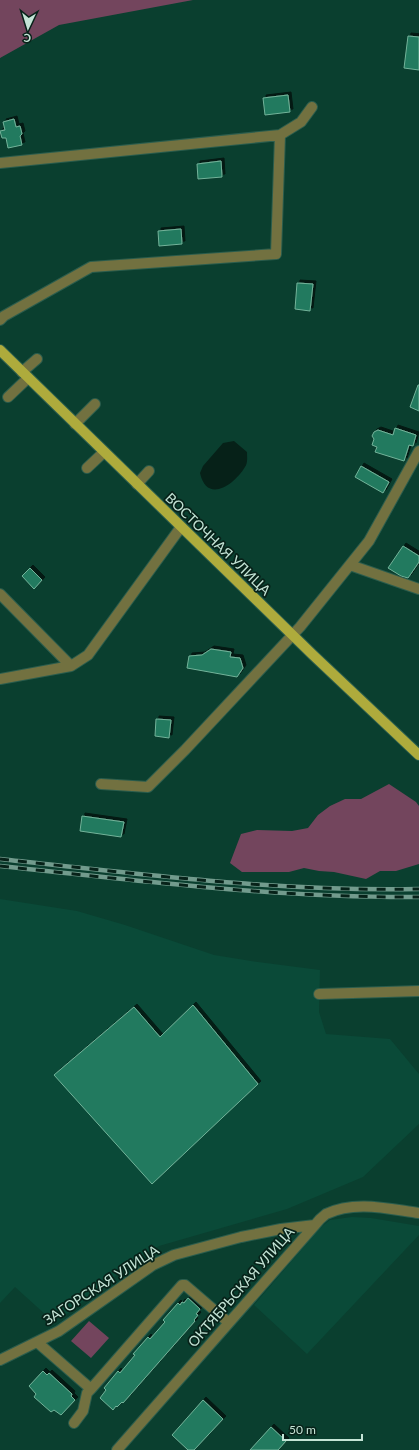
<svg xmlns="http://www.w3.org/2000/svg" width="419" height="1450" viewBox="0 0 419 1450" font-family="Lato,sans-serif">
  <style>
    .built { fill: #0a4a38 }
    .green { fill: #73455d }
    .water { fill: #062118 }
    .building { fill: #207a5e; stroke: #73b39a; filter: url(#shadow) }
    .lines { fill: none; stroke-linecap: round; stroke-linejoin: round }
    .minor-casing { stroke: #2b5d4d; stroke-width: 12 }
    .major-casing { stroke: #2b5d4d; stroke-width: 12 }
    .minor { stroke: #727140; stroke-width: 10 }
    .major { stroke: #aeab3c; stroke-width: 10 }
    .rail-casing { stroke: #729b8d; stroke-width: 4.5 }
    .rail { stroke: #072219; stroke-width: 3; stroke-dasharray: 9; stroke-linecap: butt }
    .labels { text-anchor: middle; stroke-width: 3.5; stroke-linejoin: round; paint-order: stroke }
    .street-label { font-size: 14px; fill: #c4e4d6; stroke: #072219 }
  </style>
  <defs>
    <filter id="shadow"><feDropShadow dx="3" dy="-3" stdDeviation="0" flood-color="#0009"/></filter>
  </defs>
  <rect width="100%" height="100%" fill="#0a3f2f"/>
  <path class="built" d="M 0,899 L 77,911 L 125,925 L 214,955 L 251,961 L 320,970 L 319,1012 L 326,1034 L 390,1039 L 419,1074 L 419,1124 L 363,1177 L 287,1209 L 159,1246 L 142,1255 L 63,1317 L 46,1315 L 15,1287 L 0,1303 Z
    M 352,1217 L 371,1218 L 419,1226 L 419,1235 L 307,1354 L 254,1305 L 320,1228 L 330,1220 Z"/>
  <path class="green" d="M 0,0 L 193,0 L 59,25 L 0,58 Z
    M 389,784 L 416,802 L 419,806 L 419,864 L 396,871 L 380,871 L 366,879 L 334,872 L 319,871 L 304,868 L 289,872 L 242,872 L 230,863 L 241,834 L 257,830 L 292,831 L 308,828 L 318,815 L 330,806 L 345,799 L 361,799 Z
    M 89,1321 L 109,1338 L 91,1358 L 71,1341 Z"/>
  <path class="water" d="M 234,441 L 247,452 C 247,457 248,463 245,467 C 234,485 207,504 200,473 L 203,466 L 223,443 Z"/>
  <path class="building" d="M 408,36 L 419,37 L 419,70 L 404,68 Z
    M 288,95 L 290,112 L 265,115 L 263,98 Z
    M 14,119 L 16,127 L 20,126 L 22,134 L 20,136 L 22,145 L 8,148 L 6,138 L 2,138 L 0,131 L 5,130 L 3,122 Z
    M 221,161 L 222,177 L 198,179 L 197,164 Z
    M 181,229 L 182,244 L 159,246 L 158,231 Z
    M 297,283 L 313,284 L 310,311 L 295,309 Z
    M 418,385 L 419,385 L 419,411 L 410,407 Z
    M 395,428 L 416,435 L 413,446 L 409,445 L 404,461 L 375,452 L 377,447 L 372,445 L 374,439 L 372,436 L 374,432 L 378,430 L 393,435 Z
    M 361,466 L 389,482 L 383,493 L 355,477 Z
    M 403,546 L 419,556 L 419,562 L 408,578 L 401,576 L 388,568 Z
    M 30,568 L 42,580 L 34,589 L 22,576 Z
    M 211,649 L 231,652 L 230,657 L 240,658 L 243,668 L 237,677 L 187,668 L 189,656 L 202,655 Z
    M 156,719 L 171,720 L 169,738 L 155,736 Z
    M 82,816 L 124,822 L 121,837 L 80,831 Z
    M 193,1005 L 258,1084 L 152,1184 L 54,1075 L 134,1007 L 160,1037 Z
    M 188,1298 L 200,1309 L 196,1314 L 198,1315 L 194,1320 L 195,1321 L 123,1403 L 122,1402 L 117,1407 L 116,1406 L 113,1410 L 100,1398 L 106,1390 L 104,1388 L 118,1371 L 120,1373 L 135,1355 L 133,1354 L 148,1337 L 150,1339 L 165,1322 L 163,1320 L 178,1303 L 180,1305 L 182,1302 L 184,1303 Z
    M 43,1371 L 47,1375 L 49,1373 L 72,1394 L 71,1396 L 75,1400 L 61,1415 L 54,1410 L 51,1412 L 34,1397 L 36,1394 L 29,1386 Z
    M 203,1400 L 223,1419 L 194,1450 L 188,1450 L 172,1435 Z
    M 271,1427 L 286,1441 L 278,1450 L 250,1450 Z"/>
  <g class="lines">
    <g class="minor-casing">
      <path id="minor" d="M 280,135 L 301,122 L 312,107
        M 0,163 L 280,135 L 276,254 L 91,267 L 4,316 L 0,320
        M 22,372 L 37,359
        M 8,397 L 28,378
        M 75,424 L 95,404
        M 87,468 L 104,452
        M 137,484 L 149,471
        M 350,565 L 419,589
        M 0,594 L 71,666
        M 0,679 L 71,666 L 88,655 L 181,527
        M 101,784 L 148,787 L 185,750 L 300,627 L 369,541 L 419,451
        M 319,994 L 419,991
        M 37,1342 L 91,1389 L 182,1285 L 185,1285 L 228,1322
        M 0,1360 L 59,1331 L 153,1265 L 174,1255 L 241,1237 L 281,1229 L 315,1225
        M 74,1423 L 83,1411 L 87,1393 L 91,1389
        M 117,1450 L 315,1225 C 318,1221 322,1217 326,1214 C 355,1200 389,1209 419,1213"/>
    </g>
    <g class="major-casing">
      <path id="major" d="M 0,350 L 313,655 L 419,755"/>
    </g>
    <use href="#minor" class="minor"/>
    <use href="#major" class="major"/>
    <g class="rail-casing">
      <path id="rail" d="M 0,859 C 139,874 279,892 419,889
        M 0,866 C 139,881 279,898 419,897"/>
    </g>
    <use href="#rail" class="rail"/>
  </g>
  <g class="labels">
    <g class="street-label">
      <text transform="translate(218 544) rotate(44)" y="5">ВОСТОЧНАЯ УЛИЦА</text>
      <text transform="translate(101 1285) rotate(-33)" y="5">ЗАГОРСКАЯ УЛИЦА</text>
      <text transform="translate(241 1287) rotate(-49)" y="5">ОКТЯБРЬСКАЯ УЛИЦА</text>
    </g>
  </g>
  <g transform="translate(28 28) rotate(184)" stroke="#072219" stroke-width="3" paint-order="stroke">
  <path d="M0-3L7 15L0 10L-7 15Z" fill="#c4e4d6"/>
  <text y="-6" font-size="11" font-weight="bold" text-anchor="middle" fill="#c4e4d6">С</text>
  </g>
  <path d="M283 1434v6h79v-6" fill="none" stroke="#c4e4d6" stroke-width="2"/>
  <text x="289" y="1434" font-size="12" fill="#c4e4d6" stroke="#072219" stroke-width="3" paint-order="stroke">50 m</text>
</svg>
